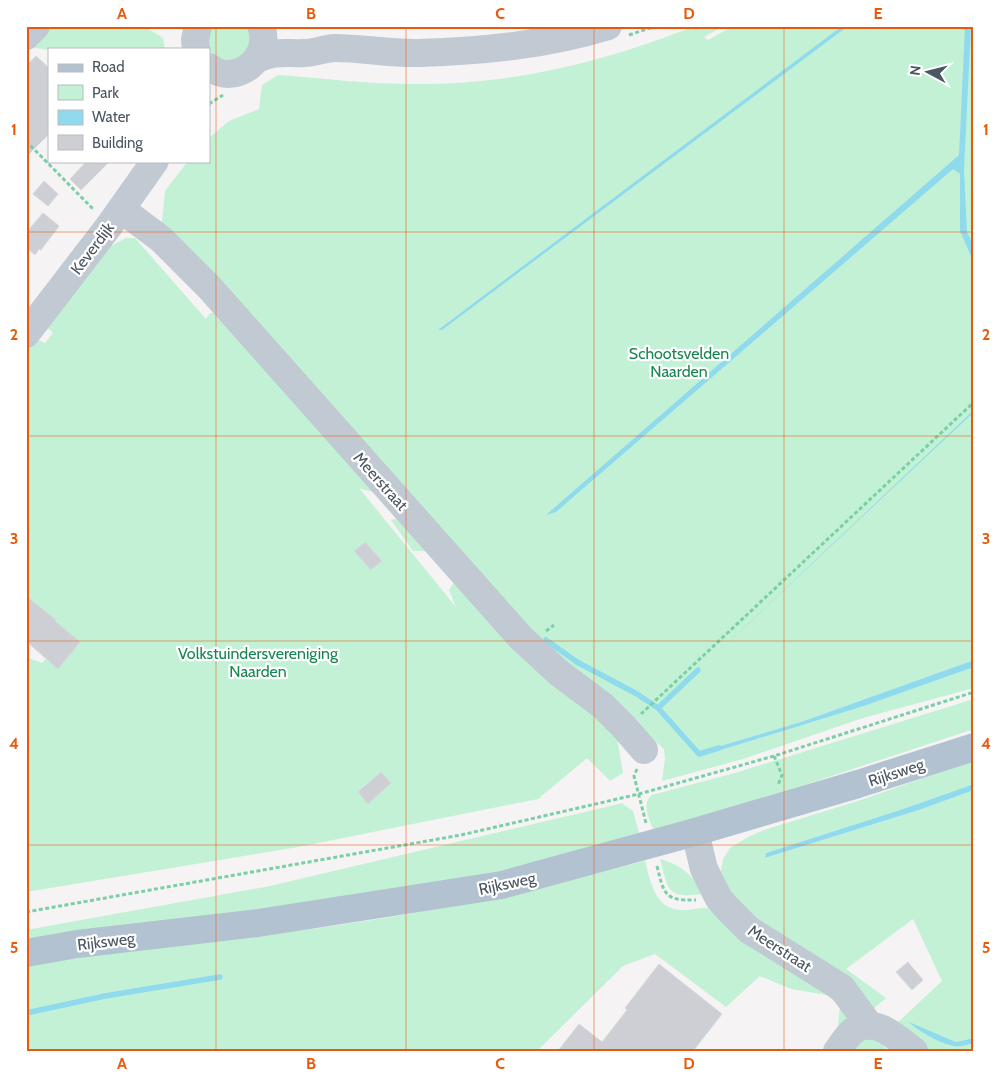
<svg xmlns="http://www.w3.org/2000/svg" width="1000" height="1077" viewBox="0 0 1000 1077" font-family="Cabin,sans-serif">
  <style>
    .green { fill: #c3f1d5 }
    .water { fill: #90daee }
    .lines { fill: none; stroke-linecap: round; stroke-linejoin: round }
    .stream { stroke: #90daee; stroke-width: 5.5 }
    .building { fill: #cdcfd5; stroke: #d7d9de }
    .path { stroke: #7ad0a6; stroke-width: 3; stroke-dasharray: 4 2.5; stroke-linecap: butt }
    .minor { stroke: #c1cad2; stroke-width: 28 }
    .major { stroke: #b3c2d1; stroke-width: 28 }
    .grid { fill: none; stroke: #e8590c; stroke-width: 1; stroke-opacity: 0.55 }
    .labels { text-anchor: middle; stroke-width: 4.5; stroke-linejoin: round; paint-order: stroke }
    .street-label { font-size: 16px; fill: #4a5661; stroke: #fff }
    .park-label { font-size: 16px; fill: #17864f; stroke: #fff }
    .neatline { fill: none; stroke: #e8590c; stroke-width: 2 }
    .grid-label { font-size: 16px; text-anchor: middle; font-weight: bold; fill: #e8590c }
  </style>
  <rect width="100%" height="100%" fill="#f5f3f3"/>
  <path class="green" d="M 53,26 L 144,26 L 163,38 L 165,49 L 49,50 L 30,47 Z
    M 212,26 L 245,26 C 256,41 248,51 237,61 L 215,58 L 209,51 L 208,30 Z
    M 695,26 L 724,26 L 704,37 L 708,40 L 733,26 L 974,26 L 974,660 L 801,722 L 717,747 L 721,750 L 864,706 L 974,667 L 974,688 L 863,718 L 743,759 L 662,781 L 665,759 L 664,749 L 433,551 L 413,551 L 391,520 L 415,514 L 161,232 L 165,191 L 188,161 L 209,161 L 209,138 L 229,121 L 259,109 L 262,85 L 278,75 C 322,78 367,84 411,84 C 512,85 601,63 695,26 Z
    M 126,238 L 135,238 L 206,319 L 210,313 L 216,313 L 385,496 L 359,488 L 456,607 L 449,590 L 458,576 L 616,731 L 623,773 L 610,781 L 587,758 L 538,799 L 298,847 L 26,892 L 26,657 L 42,663 L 67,633 L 26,600 L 26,346 L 33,338 L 45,343 L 53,333 L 44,324 L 107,248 Z
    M 974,699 L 974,729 L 744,805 L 653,829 C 649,818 641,803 652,795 L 735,773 Z
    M 974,760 L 974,784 L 900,810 L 766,853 L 766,858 L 919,810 L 974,790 L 974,1038 L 956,1042 L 911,1023 L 962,1046 L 974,1043 L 974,1051 L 928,1051 L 913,1041 L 894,1026 L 942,981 L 913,919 L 846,969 L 886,998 L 873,1009 L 778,941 L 729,891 L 721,871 L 723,859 L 730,848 L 748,837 L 764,830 L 864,799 Z
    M 623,803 L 624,805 L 633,811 L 639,833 L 548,863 L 491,878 L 26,947 L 26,930 L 270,886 Z
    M 660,859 C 683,866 691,874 704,894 C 667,898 669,893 660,859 Z
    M 645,861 C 651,882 654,909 682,910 C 693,911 700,906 712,909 L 819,984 L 852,1014 L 837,1034 L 840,1007 L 827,995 L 791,989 L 760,976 L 726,1007 L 655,954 L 623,966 L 537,1051 L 26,1051 L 26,963 C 141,949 257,938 372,920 C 464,906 555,883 645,861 Z
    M 866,1036 L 874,1037 L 889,1051 L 852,1051 Z"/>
  <path class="water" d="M 842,26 L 848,26 L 442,330 L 438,330 Z
    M 965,26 L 971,26 L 964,169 L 967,232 L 974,247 L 974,263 L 960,231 L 960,174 L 953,169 L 556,512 L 546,515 L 959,155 Z
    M 974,410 L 974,412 L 944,440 L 716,654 Z
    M 974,660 L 974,667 L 864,706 L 721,750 L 717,747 L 801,722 Z
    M 974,784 L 974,790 L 919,810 L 765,858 L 766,853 L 900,810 Z
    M 909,1022 L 956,1042 L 974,1038 L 974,1043 C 966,1045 958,1048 950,1045 C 938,1042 918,1031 909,1022 Z"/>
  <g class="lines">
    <path class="stream" d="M 546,640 L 577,662 L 637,694 L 658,708 L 699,754 L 719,748
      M 658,708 L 698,670
      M 26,1013 L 105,996 L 220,977"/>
  </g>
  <path class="building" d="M 36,56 L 49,68 L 49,134 L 26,157 L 26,66 Z
    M 87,161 L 110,161 L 81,190 L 70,179 Z
    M 44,181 L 58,194 L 48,206 L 33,194 Z
    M 43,213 L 59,226 L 41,250 L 39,249 L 35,255 L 26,247 L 26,233 Z
    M 365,542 L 382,561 L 371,570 L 354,551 Z
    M 26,596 L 56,620 L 55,621 L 80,642 L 58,669 L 26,641 Z
    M 381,772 L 391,783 L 368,804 L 358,792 Z
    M 908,962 L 923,980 L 912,990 L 896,972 Z
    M 659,964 L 722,1014 L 693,1051 L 558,1051 L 579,1024 L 602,1042 L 627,1010 L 625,1008 Z"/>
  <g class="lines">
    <path class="path" d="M 306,26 L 313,27
      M 629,35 L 656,26
      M 974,66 L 974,215
      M 209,104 L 223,95
      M 26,141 L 93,209
      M 546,631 L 554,625
      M 641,714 L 974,402
      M 774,756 L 782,775 L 778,785
      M 637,769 L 634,776 L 646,823
      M 657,866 C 664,894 664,901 696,900
      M 26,912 L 461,835 L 639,794 L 774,756 L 974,692"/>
    <path class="minor" d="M 26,36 L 36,26
      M 196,49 L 195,40 L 198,26
      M 257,59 C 275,50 286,54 305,53 C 315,53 325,48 335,48 C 363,48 391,54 419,53 C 483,51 546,45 608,26
      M 209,67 C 236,88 273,57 261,26
      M 121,209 L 161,239 L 209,287 L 521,638 L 559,673 L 603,706 L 624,727 L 644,750
      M 26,334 L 109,226 L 155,161
      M 695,832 L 704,869 L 719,899 L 727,908 L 749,930 L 842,988 L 870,1026
      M 837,1051 C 842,1045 846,1037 852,1032 C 872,1013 898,1039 914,1051"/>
    <path class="major" d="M 26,953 L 77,944 L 258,923 L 502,885 L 695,832 L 858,784 L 974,747"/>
  </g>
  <path class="grid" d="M 216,26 L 216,1051M 406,26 L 406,1051M 594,26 L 594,1051M 784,26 L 784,1051M 26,232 L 974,232M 26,436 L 974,436M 26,641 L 974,641M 26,845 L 974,845"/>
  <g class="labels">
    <g class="street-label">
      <text transform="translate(92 248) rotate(-53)" y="6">Keverdijk</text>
      <text transform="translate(381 481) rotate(48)" y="6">Meerstraat</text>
      <text transform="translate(896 772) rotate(-18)" y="6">Rijksweg</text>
      <text transform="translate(507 883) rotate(-12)" y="6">Rijksweg</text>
      <text transform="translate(106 941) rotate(-7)" y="6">Rijksweg</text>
      <text transform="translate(780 948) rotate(33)" y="6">Meerstraat</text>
    </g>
    <g class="park-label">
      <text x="679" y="359">Schootsvelden<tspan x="679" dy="18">Naarden</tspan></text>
      <text x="258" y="659">Volkstuindersvereniging<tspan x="258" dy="18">Naarden</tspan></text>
    </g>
  </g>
  <rect width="1000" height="1077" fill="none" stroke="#ffffff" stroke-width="55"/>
  <rect x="48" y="48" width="162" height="115" fill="#ffffff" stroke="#b7bbc0"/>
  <rect x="58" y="64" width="25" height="8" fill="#b3c2d1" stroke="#b7bbc0"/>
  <text x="92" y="72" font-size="15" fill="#4a5661">Road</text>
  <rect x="58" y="85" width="25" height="15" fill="#c3f1d5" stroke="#b7bbc0"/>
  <text x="92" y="98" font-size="15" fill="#4a5661">Park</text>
  <rect x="58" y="110" width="25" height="15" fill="#90daee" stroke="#b7bbc0"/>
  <text x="92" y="122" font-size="15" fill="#4a5661">Water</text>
  <rect x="58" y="135" width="25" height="15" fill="#cdcfd5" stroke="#b7bbc0"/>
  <text x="92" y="148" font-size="15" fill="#4a5661">Building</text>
  <g transform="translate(928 72) rotate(277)" stroke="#ffffff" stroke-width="4" paint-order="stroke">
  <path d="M0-4L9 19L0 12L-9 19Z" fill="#4a5661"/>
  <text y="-8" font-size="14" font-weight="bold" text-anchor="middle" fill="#4a5661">N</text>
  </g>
  <rect x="28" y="28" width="944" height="1022" class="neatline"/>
  <g class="grid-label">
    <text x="122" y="19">A</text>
    <text x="311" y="19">B</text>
    <text x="500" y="19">C</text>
    <text x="689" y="19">D</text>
    <text x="878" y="19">E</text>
    <text x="14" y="135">1</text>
    <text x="986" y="135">1</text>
    <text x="14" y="340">2</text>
    <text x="986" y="340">2</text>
    <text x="14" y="544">3</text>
    <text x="986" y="544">3</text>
    <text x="14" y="749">4</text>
    <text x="986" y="749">4</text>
    <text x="14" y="953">5</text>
    <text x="986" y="953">5</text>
    <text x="122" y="1069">A</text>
    <text x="311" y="1069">B</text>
    <text x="500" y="1069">C</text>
    <text x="689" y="1069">D</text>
    <text x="878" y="1069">E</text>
  </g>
</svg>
